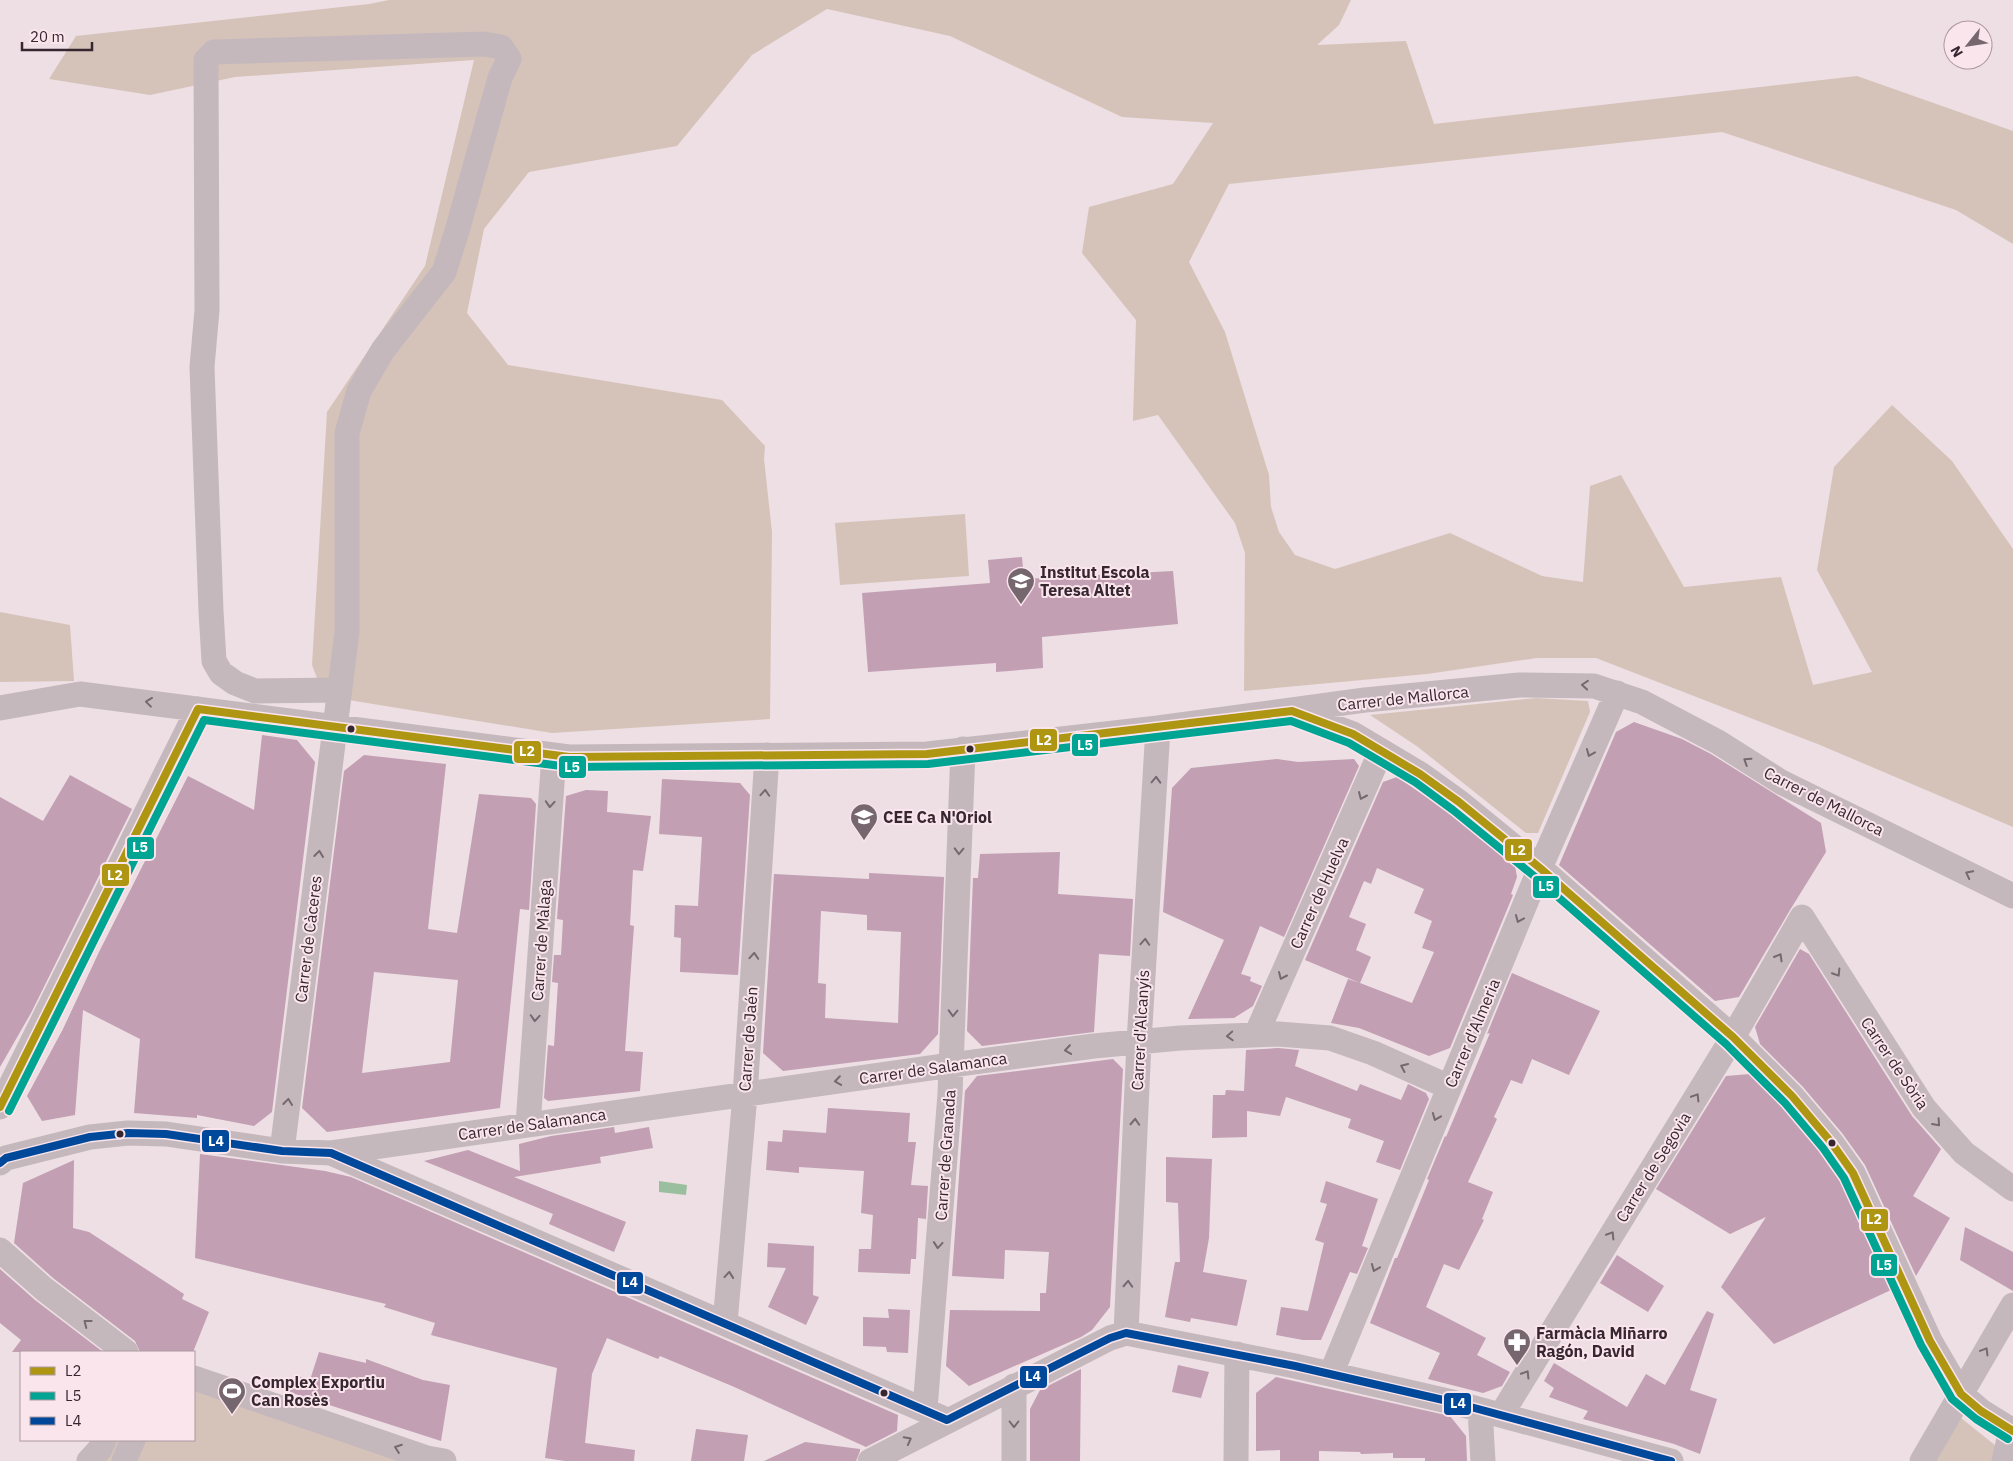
<svg xmlns="http://www.w3.org/2000/svg" width="2013" height="1461" viewBox="0 0 2013 1461" font-family="'IBM Plex Sans',sans-serif">
  <style>
    .green { fill: #d5c3ba }
    .water { fill: #9abf9e }
    .building { fill: #c29fb3; fill-rule: evenodd }
    .lines { fill: none; stroke-linecap: round; stroke-linejoin: round }
    .minor { stroke: #c5b8bd; stroke-width: 25 }
    .bus-1-casing { stroke: #fae5ec; stroke-width: 11 }
    .bus-2-casing { stroke: #fae5ec; stroke-width: 11 }
    .bus-3-casing { stroke: #fae5ec; stroke-width: 11 }
    .bus-1 { stroke: #ae9613; stroke-width: 8 }
    .bus-2 { stroke: #00a493; stroke-width: 8 }
    .bus-3 { stroke: #00489a; stroke-width: 8 }
    .oneway { stroke: #76686f }
    .bus-dot { fill: #36262f; stroke: #fae5ec; stroke-width: 2 }
    .labels { text-anchor: middle; stroke-width: 4; stroke-linejoin: round; paint-order: stroke }
    .poi-label { font-size: 16px; font-weight: bold; fill: #36262f; stroke: #fae5ec; text-anchor: start }
    .street-label { font-size: 16px; fill: #36262f; stroke: #fae5ec }
    .line-badge { stroke: #fae5ec; stroke-width: 2 }
    .badge-label { font-size: 14px; text-anchor: middle; font-weight: bold; fill: #fff }
  </style>
  <rect width="100%" height="100%" fill="#eddfe3"/>
  <path class="green" d="M 389,0 L 1351,0 L 1339,25 L 1317,45 L 1406,41 L 1434,124 L 1857,76 L 2013,131 L 2013,244 L 1956,210 L 1722,132 L 1229,184 L 1189,262 L 1225,332 L 1269,475 L 1271,507 L 1279,532 L 1295,555 L 1335,569 L 1450,533 L 1542,576 L 1583,582 L 1590,486 L 1621,475 L 1684,587 L 1781,577 L 1813,685 L 1872,672 L 1817,570 L 1834,467 L 1892,405 L 1952,461 L 2013,549 L 2013,827 L 1820,745 L 1596,658 L 1537,658 L 1427,674 L 1244,691 L 1245,553 L 1235,523 L 1158,415 L 1133,421 L 1136,320 L 1082,253 L 1089,207 L 1173,184 L 1213,123 L 1122,117 L 950,36 L 827,9 L 752,55 L 677,146 L 529,172 L 484,229 L 467,313 L 508,365 L 722,400 L 765,446 L 764,459 L 772,532 L 770,719 L 552,733 L 324,696 L 312,665 L 327,412 L 425,266 L 474,60 L 235,77 L 150,95 L 49,79 L 76,36 L 369,4 Z
    M 965,514 L 969,576 L 840,585 L 835,523 Z
    M 0,612 L 70,625 L 74,681 L 0,682 Z
    M 1536,698 L 1588,701 L 1590,712 L 1538,833 L 1526,833 L 1418,747 L 1370,715 Z
    M 194,1390 L 414,1461 L 102,1461 L 111,1440 L 194,1440 Z
    M 1951,1410 L 2001,1450 L 1997,1461 L 1915,1461 Z"/>
  <path class="water" d="M 659,1181 L 687,1185 L 686,1195 L 659,1192 Z"/>
  <path class="building" d="M 1022,557 L 1024,579 L 1173,571 L 1178,624 L 1042,637 L 1043,668 L 996,672 L 996,663 L 868,672 L 862,593 L 990,583 L 988,560 Z
    M 1634,722 L 1682,739 L 1711,754 L 1821,823 L 1826,852 L 1790,910 L 1739,997 L 1715,1001 L 1559,865 L 1616,732 Z
    M 262,735 L 297,740 L 315,762 L 272,1112 L 254,1126 L 197,1115 L 197,1118 L 134,1113 L 140,1039 L 83,1010 L 75,1115 L 42,1121 L 27,1096 L 63,1029 L 99,952 L 188,776 L 254,810 Z
    M 364,755 L 446,764 L 428,929 L 457,933 L 479,794 L 531,798 L 536,804 L 529,910 L 520,909 L 500,1108 L 327,1132 L 302,1108 L 344,771 ZM 374,972 L 458,980 L 450,1062 L 362,1073 Z
    M 1277,759 L 1298,762 L 1354,759 L 1359,766 L 1284,937 L 1260,926 L 1241,974 L 1251,977 L 1250,981 L 1262,986 L 1253,1006 L 1234,1018 L 1188,1019 L 1224,940 L 1163,912 L 1172,788 L 1191,768 Z
    M 70,775 L 132,809 L 31,1013 L 0,1067 L 0,797 L 43,821 Z
    M 1397,777 L 1450,813 L 1515,866 L 1517,877 L 1511,894 L 1513,895 L 1450,1048 L 1429,1056 L 1359,1028 L 1331,1023 L 1348,979 L 1360,983 L 1305,960 L 1383,782 ZM 1377,868 L 1424,889 L 1414,913 L 1432,921 L 1422,948 L 1434,952 L 1412,1003 L 1360,983 L 1371,957 L 1356,950 L 1366,924 L 1349,917 L 1364,881 L 1371,884 Z
    M 662,779 L 740,783 L 750,795 L 738,975 L 680,972 L 681,938 L 674,937 L 675,905 L 698,906 L 702,837 L 659,834 Z
    M 586,790 L 608,791 L 607,812 L 651,816 L 643,871 L 633,870 L 630,925 L 634,926 L 625,1051 L 643,1052 L 640,1091 L 548,1101 L 544,1098 L 548,1045 L 554,1046 L 558,983 L 552,982 L 554,955 L 561,955 L 563,920 L 557,919 L 566,796 Z
    M 1060,852 L 1058,894 L 1133,899 L 1130,956 L 1099,954 L 1094,1032 L 982,1046 L 967,1031 L 973,878 L 978,878 L 980,854 Z
    M 869,873 L 944,877 L 938,1034 L 920,1054 L 783,1071 L 763,1053 L 774,874 L 869,879 ZM 821,911 L 867,915 L 867,930 L 901,932 L 898,1023 L 825,1018 L 826,984 L 818,983 Z
    M 1800,949 L 1809,954 L 1912,1116 L 1941,1149 L 1913,1196 L 1950,1218 L 1916,1276 L 1865,1165 L 1842,1133 L 1803,1087 L 1760,1044 L 1755,1027 Z
    M 1512,973 L 1600,1011 L 1569,1075 L 1532,1059 L 1522,1084 L 1511,1080 L 1494,1117 L 1497,1119 L 1468,1182 L 1493,1192 L 1482,1219 L 1484,1220 L 1459,1270 L 1444,1264 L 1426,1307 L 1486,1338 L 1477,1355 L 1510,1372 L 1502,1386 L 1483,1393 L 1428,1379 L 1440,1353 L 1370,1323 L 1395,1258 L 1397,1258 L 1429,1180 L 1427,1179 L 1445,1136 L 1446,1137 L 1490,1033 L 1487,1034 Z
    M 1278,1048 L 1299,1050 L 1295,1066 L 1357,1091 L 1360,1084 L 1401,1100 L 1408,1084 L 1426,1093 L 1429,1099 L 1400,1170 L 1376,1162 L 1384,1141 L 1348,1128 L 1351,1119 L 1286,1097 L 1280,1116 L 1247,1111 L 1247,1137 L 1212,1138 L 1213,1095 L 1225,1095 L 1226,1090 L 1244,1091 L 1246,1050 Z
    M 1113,1059 L 1123,1069 L 1110,1307 L 1092,1330 L 1081,1337 L 969,1386 L 946,1366 L 950,1310 L 1040,1311 L 1040,1293 L 1046,1293 L 1049,1252 L 1005,1250 L 1004,1279 L 952,1276 L 965,1091 L 977,1076 Z
    M 1750,1074 L 1781,1106 L 1820,1151 L 1840,1180 L 1891,1290 L 1774,1344 L 1721,1287 L 1766,1217 L 1730,1234 L 1656,1189 L 1726,1076 Z
    M 828,1108 L 910,1113 L 908,1142 L 916,1142 L 911,1185 L 928,1186 L 926,1219 L 918,1218 L 916,1259 L 911,1259 L 910,1274 L 858,1272 L 859,1249 L 871,1249 L 873,1215 L 861,1213 L 864,1171 L 799,1167 L 799,1173 L 766,1170 L 768,1141 L 782,1142 L 783,1130 L 826,1133 Z
    M 614,1127 L 615,1133 L 649,1127 L 653,1148 L 600,1157 L 601,1163 L 514,1177 L 626,1222 L 614,1252 L 549,1224 L 553,1214 L 424,1161 L 468,1150 L 520,1171 L 519,1144 L 551,1136 Z
    M 200,1154 L 325,1171 L 351,1177 L 898,1415 L 897,1431 L 866,1447 L 732,1386 L 660,1356 L 658,1359 L 607,1338 L 592,1374 L 585,1443 L 635,1450 L 634,1461 L 565,1461 L 545,1458 L 557,1368 L 431,1335 L 435,1323 L 384,1307 L 386,1304 L 195,1258 Z
    M 1166,1157 L 1212,1159 L 1209,1238 L 1203,1272 L 1247,1280 L 1237,1326 L 1191,1318 L 1190,1322 L 1165,1317 L 1175,1262 L 1180,1262 L 1178,1203 L 1166,1202 Z
    M 74,1160 L 73,1228 L 89,1232 L 184,1294 L 182,1299 L 209,1312 L 193,1352 L 140,1352 L 135,1341 L 53,1278 L 14,1243 L 23,1183 Z
    M 1326,1181 L 1378,1199 L 1362,1246 L 1368,1248 L 1357,1274 L 1350,1272 L 1321,1340 L 1303,1340 L 1276,1335 L 1281,1307 L 1308,1311 L 1324,1243 L 1315,1240 L 1327,1204 L 1320,1202 Z
    M 1965,1227 L 2013,1252 L 2013,1291 L 1960,1260 Z
    M 768,1243 L 814,1246 L 813,1295 L 819,1297 L 806,1325 L 768,1307 L 786,1268 L 767,1267 Z
    M 1617,1255 L 1664,1286 L 1648,1312 L 1600,1283 Z
    M 0,1269 L 35,1300 L 103,1352 L 12,1352 L 21,1340 L 0,1323 Z
    M 888,1309 L 910,1310 L 908,1353 L 887,1352 L 886,1347 L 863,1346 L 863,1317 L 889,1318 Z
    M 1707,1311 L 1714,1314 L 1690,1390 L 1717,1399 L 1700,1454 L 1674,1444 L 1583,1419 L 1588,1411 L 1549,1397 L 1554,1388 L 1544,1381 L 1554,1363 L 1627,1407 L 1646,1374 L 1665,1385 Z
    M 319,1352 L 366,1363 L 366,1359 L 423,1380 L 450,1385 L 441,1441 L 289,1392 L 295,1375 L 310,1380 Z
    M 1178,1365 L 1209,1372 L 1201,1398 L 1172,1392 Z
    M 1081,1369 L 1080,1461 L 1030,1461 L 1030,1409 L 1040,1390 Z
    M 1276,1377 L 1450,1416 L 1466,1436 L 1467,1461 L 1425,1461 L 1425,1458 L 1393,1458 L 1393,1453 L 1361,1454 L 1360,1452 L 1319,1451 L 1319,1461 L 1280,1461 L 1280,1450 L 1256,1451 L 1256,1393 Z
    M 696,1429 L 748,1435 L 744,1461 L 691,1461 Z
    M 805,1442 L 860,1449 L 860,1451 L 856,1461 L 764,1461 Z"/>
  <g class="lines">
    <path class="minor" d="M 0,708 L 80,694 L 569,757 L 927,754 L 1158,728 L 1365,700 L 1519,685 L 1594,686 L 1642,702 L 1718,742 L 1781,782 L 2013,896
      M 1294,712 L 1353,734 L 1420,774 L 1459,802 L 1540,868 L 1733,1037 L 1792,1096 L 1831,1142 L 1853,1173 L 1930,1341 L 1961,1394 L 1981,1411 L 2013,1431
      M 1256,1035 L 1381,751
      M 0,1107 L 198,709
      M 528,1125 L 554,755
      M 282,1151 L 347,632 L 347,433 L 359,391 L 383,350 L 444,272 L 457,231 L 500,78 L 509,59 L 501,47 L 484,44 L 214,52 L 206,60 L 207,310 L 202,367 L 211,611 L 214,661 L 221,673 L 235,683 L 255,691 L 339,690
      M 331,1153 L 951,1065 L 1094,1046 L 1180,1038 L 1278,1034 L 1330,1038 L 1373,1053 L 1449,1087
      M 0,1163 L 6,1158 L 90,1137 L 128,1133 L 166,1134 L 282,1151 L 331,1153 L 947,1420
      M 0,1250 L 44,1289 L 126,1352
      M 725,1323 L 745,1095 L 767,755
      M 1126,1333 L 1139,1042 L 1158,728
      M 1331,1374 L 1540,868 L 1617,693
      M 194,1378 L 427,1458 L 444,1461
      M 1014,1386 L 1014,1461
      M 925,1409 L 950,1094 L 963,749
      M 1480,1410 L 1483,1461
      M 1501,1415 L 1733,1037 L 1802,917 L 1924,1108 L 1964,1153 L 2013,1189
      M 89,1461 L 100,1449 L 104,1440
      M 124,1461 L 133,1440
      M 870,1461 L 1110,1338 L 1126,1333 L 1295,1366 L 1452,1402 L 1671,1461
      M 1236,1461 L 1237,1354
      M 1922,1461 L 2013,1305
      M 2004,1461 L 2011,1430"/>
    <g class="bus-1-casing">
      <path id="bus-1" d="M 0,1107 L 198,709 L 569,757 L 927,754 L 1292,711 L 1353,734 L 1420,774 L 1459,802 L 1540,868 L 1733,1037 L 1792,1096 L 1831,1142 L 1853,1173 L 1930,1341 L 1961,1394 L 1981,1411 L 2013,1431"/>
    </g>
    <g class="bus-2-casing">
      <path id="bus-2" d="M 9,1111 L 204,720 L 569,767 L 928,764 L 1291,721 L 1349,743 L 1415,782 L 1453,810 L 1534,876 L 1726,1044 L 1785,1103 L 1823,1148 L 1844,1178 L 1921,1345 L 1952,1399 L 1976,1419 L 2008,1439"/>
    </g>
    <g class="bus-3-casing">
      <path id="bus-3" d="M 0,1163 L 6,1158 L 90,1137 L 128,1133 L 166,1134 L 282,1151 L 331,1153 L 947,1420 L 1110,1338 L 1126,1333 L 1295,1366 L 1452,1402 L 1671,1461"/>
    </g>
    <use href="#bus-1" class="bus-1"/>
    <use href="#bus-2" class="bus-2"/>
    <use href="#bus-3" class="bus-3"/>
  </g>
  <defs><path id="oneway-chevron" d="M-2-3.5L2.5 0L-2 3.5" fill="none" stroke-width="1.6" stroke-linecap="round" stroke-linejoin="round" transform="scale(1.25)"/></defs>
  <g class="oneway">
    <use href="#oneway-chevron" transform="translate(1585 685) rotate(-175)"/>
    <use href="#oneway-chevron" transform="translate(149 702) rotate(-173)"/>
    <use href="#oneway-chevron" transform="translate(1590 753) rotate(113)"/>
    <use href="#oneway-chevron" transform="translate(1747 761) rotate(-147)"/>
    <use href="#oneway-chevron" transform="translate(1156 780) rotate(-88)"/>
    <use href="#oneway-chevron" transform="translate(765 793) rotate(-86)"/>
    <use href="#oneway-chevron" transform="translate(1362 796) rotate(114)"/>
    <use href="#oneway-chevron" transform="translate(550 804) rotate(94)"/>
    <use href="#oneway-chevron" transform="translate(959 851) rotate(92)"/>
    <use href="#oneway-chevron" transform="translate(319 854) rotate(-83)"/>
    <use href="#oneway-chevron" transform="translate(1969 874) rotate(-153)"/>
    <use href="#oneway-chevron" transform="translate(1519 919) rotate(113)"/>
    <use href="#oneway-chevron" transform="translate(1145 942) rotate(-86)"/>
    <use href="#oneway-chevron" transform="translate(754 956) rotate(-86)"/>
    <use href="#oneway-chevron" transform="translate(1779 957) rotate(-60)"/>
    <use href="#oneway-chevron" transform="translate(1837 973) rotate(58)"/>
    <use href="#oneway-chevron" transform="translate(1282 976) rotate(114)"/>
    <use href="#oneway-chevron" transform="translate(953 1013) rotate(92)"/>
    <use href="#oneway-chevron" transform="translate(535 1018) rotate(94)"/>
    <use href="#oneway-chevron" transform="translate(1230 1036) rotate(177)"/>
    <use href="#oneway-chevron" transform="translate(1068 1050) rotate(172)"/>
    <use href="#oneway-chevron" transform="translate(1404 1067) rotate(-156)"/>
    <use href="#oneway-chevron" transform="translate(838 1081) rotate(172)"/>
    <use href="#oneway-chevron" transform="translate(1696 1097) rotate(-58)"/>
    <use href="#oneway-chevron" transform="translate(288 1102) rotate(-83)"/>
    <use href="#oneway-chevron" transform="translate(1436 1117) rotate(112)"/>
    <use href="#oneway-chevron" transform="translate(1135 1122) rotate(-87)"/>
    <use href="#oneway-chevron" transform="translate(1937 1123) rotate(48)"/>
    <use href="#oneway-chevron" transform="translate(1611 1235) rotate(-58)"/>
    <use href="#oneway-chevron" transform="translate(938 1245) rotate(95)"/>
    <use href="#oneway-chevron" transform="translate(1375 1268) rotate(112)"/>
    <use href="#oneway-chevron" transform="translate(729 1275) rotate(-85)"/>
    <use href="#oneway-chevron" transform="translate(1128 1284) rotate(-87)"/>
    <use href="#oneway-chevron" transform="translate(87 1323) rotate(-142)"/>
    <use href="#oneway-chevron" transform="translate(1985 1351) rotate(-59)"/>
    <use href="#oneway-chevron" transform="translate(1526 1374) rotate(-58)"/>
    <use href="#oneway-chevron" transform="translate(1014 1424) rotate(90)"/>
    <use href="#oneway-chevron" transform="translate(908 1440) rotate(-28)"/>
    <use href="#oneway-chevron" transform="translate(398 1448) rotate(-160)"/>
  </g>
  <defs>
    <g id="school-pin" transform="scale(1.4375)"><path d="M0 17L-7.5 6A9.5 9.5 0 1 1 7.5 6Z" fill="#76676e" stroke="#fae5ec"/><path d="M0-5L7-2L0 1L-7-2ZM-4 1L0 2.5L4 1V4Q0 6-4 4Z" fill="#fff"/></g>
    <g id="pharmacy-pin" transform="scale(1.4375)"><path d="M0 17L-7.5 6A9.5 9.5 0 1 1 7.5 6Z" fill="#76676e" stroke="#fae5ec"/><path d="M-2-6h4v4h4v4h-4v4h-4v-4h-4v-4h4Z" fill="#fff"/></g>
    <g id="stadium-pin" transform="scale(1.4375)"><path d="M0 17L-7.5 6A9.5 9.5 0 1 1 7.5 6Z" fill="#76676e" stroke="#fae5ec"/><path d="M0-5a6.5 5 0 1 0 0 10a6.5 5 0 1 0 0-10ZM-3.5-1.8h7v3.6h-7Z" fill="#fff"/></g>
  </defs>
  <g fill-rule="evenodd">
    <use href="#school-pin" x="1021" y="581"/>
    <use href="#school-pin" x="864" y="817"/>
    <use href="#pharmacy-pin" x="1517" y="1342"/>
    <use href="#stadium-pin" x="232" y="1391"/>
  </g>
  <g class="bus-dot">
    <circle cx="351" cy="729" r="4.5"/>
    <circle cx="970" cy="749" r="4.5"/>
    <circle cx="120" cy="1134" r="4.5"/>
    <circle cx="1832" cy="1143" r="4.5"/>
    <circle cx="884" cy="1393" r="4.5"/>
  </g>
  <g class="labels">
    <g class="poi-label">
      <text x="1040" y="578">Institut Escola<tspan x="1040" dy="18">Teresa Altet</tspan></text>
      <text x="883" y="823">CEE Ca N'Oriol</text>
      <text x="1536" y="1339">Farmàcia Miñarro<tspan x="1536" dy="18">Ragón, David</tspan></text>
      <text x="251" y="1388">Complex Exportiu<tspan x="251" dy="18">Can Rosès</tspan></text>
    </g>
    <g class="street-label">
      <text transform="translate(1403 698) rotate(-6)" y="6">Carrer de Mallorca</text>
      <text transform="translate(1824 801) rotate(27)" y="6">Carrer de Mallorca</text>
      <text transform="translate(1319 893) rotate(-66)" y="6">Carrer de Huelva</text>
      <text transform="translate(308 939) rotate(-83)" y="6">Carrer de Càceres</text>
      <text transform="translate(541 940) rotate(-86)" y="6">Carrer de Màlaga</text>
      <text transform="translate(1140 1030) rotate(-87)" y="6">Carrer d'Alcanyís</text>
      <text transform="translate(1472 1033) rotate(-67)" y="6">Carrer d'Almeria</text>
      <text transform="translate(748 1039) rotate(-86)" y="6">Carrer de Jaén</text>
      <text transform="translate(1895 1063) rotate(56)" y="6">Carrer de Sòria</text>
      <text transform="translate(933 1068) rotate(-8)" y="6">Carrer de Salamanca</text>
      <text transform="translate(532 1124) rotate(-8)" y="6">Carrer de Salamanca</text>
      <text transform="translate(945 1155) rotate(-86)" y="6">Carrer de Granada</text>
      <text transform="translate(1653 1167) rotate(-58)" y="6">Carrer de Segovia</text>
    </g>
  </g>
  <g class="line-badge">
    <rect x="1029" y="728" width="29" height="24" rx="5" fill="#ae9613"/>
    <rect x="1071" y="733" width="28" height="24" rx="5" fill="#00a493"/>
    <rect x="513" y="740" width="29" height="24" rx="5" fill="#ae9613"/>
    <rect x="558" y="755" width="29" height="24" rx="5" fill="#00a493"/>
    <rect x="126" y="836" width="29" height="24" rx="5" fill="#00a493"/>
    <rect x="1504" y="838" width="29" height="24" rx="5" fill="#ae9613"/>
    <rect x="101" y="863" width="29" height="24" rx="5" fill="#ae9613"/>
    <rect x="1532" y="875" width="28" height="24" rx="5" fill="#00a493"/>
    <rect x="201" y="1129" width="29" height="24" rx="5" fill="#00489a"/>
    <rect x="1860" y="1208" width="29" height="24" rx="5" fill="#ae9613"/>
    <rect x="1870" y="1253" width="28" height="24" rx="5" fill="#00a493"/>
    <rect x="616" y="1271" width="28" height="24" rx="5" fill="#00489a"/>
    <rect x="1019" y="1365" width="29" height="24" rx="5" fill="#00489a"/>
    <rect x="1443" y="1392" width="29" height="24" rx="5" fill="#00489a"/>
  </g>
  <g class="badge-label">
    <text x="1044" y="745">L2</text>
    <text x="1085" y="750">L5</text>
    <text x="527" y="756">L2</text>
    <text x="572" y="772">L5</text>
    <text x="140" y="852">L5</text>
    <text x="1518" y="855">L2</text>
    <text x="115" y="880">L2</text>
    <text x="1546" y="891">L5</text>
    <text x="216" y="1146">L4</text>
    <text x="1874" y="1224">L2</text>
    <text x="1884" y="1270">L5</text>
    <text x="630" y="1287">L4</text>
    <text x="1033" y="1381">L4</text>
    <text x="1458" y="1408">L4</text>
  </g>
  <rect x="20" y="1351" width="175" height="90" fill="#fae5ec" stroke="#ac99a0"/>
  <rect x="30" y="1367" width="25" height="8" fill="#ae9613" stroke="#ac99a0"/>
  <text x="65" y="1376" font-size="15" fill="#36262f">L2</text>
  <rect x="30" y="1392" width="25" height="8" fill="#00a493" stroke="#ac99a0"/>
  <text x="65" y="1401" font-size="15" fill="#36262f">L5</text>
  <rect x="30" y="1417" width="25" height="8" fill="#00489a" stroke="#ac99a0"/>
  <text x="65" y="1426" font-size="15" fill="#36262f">L4</text>
  <g transform="translate(1968 45) rotate(240)"><circle r="24" fill="#fae5ec" stroke="#ac99a0"/>
  <path d="M0-4L9 19L0 12L-9 19Z" fill="#76676e"/>
  <text y="-8" font-size="14" font-weight="bold" text-anchor="middle" fill="#36262f">N</text>
  </g>
  <path d="M22 42v8h70v-8" fill="none" stroke="#36262f" stroke-width="2.5"/>
  <text x="30" y="42" font-size="15" fill="#36262f" stroke="#fae5ec" stroke-width="4" paint-order="stroke">20 m</text>
</svg>
